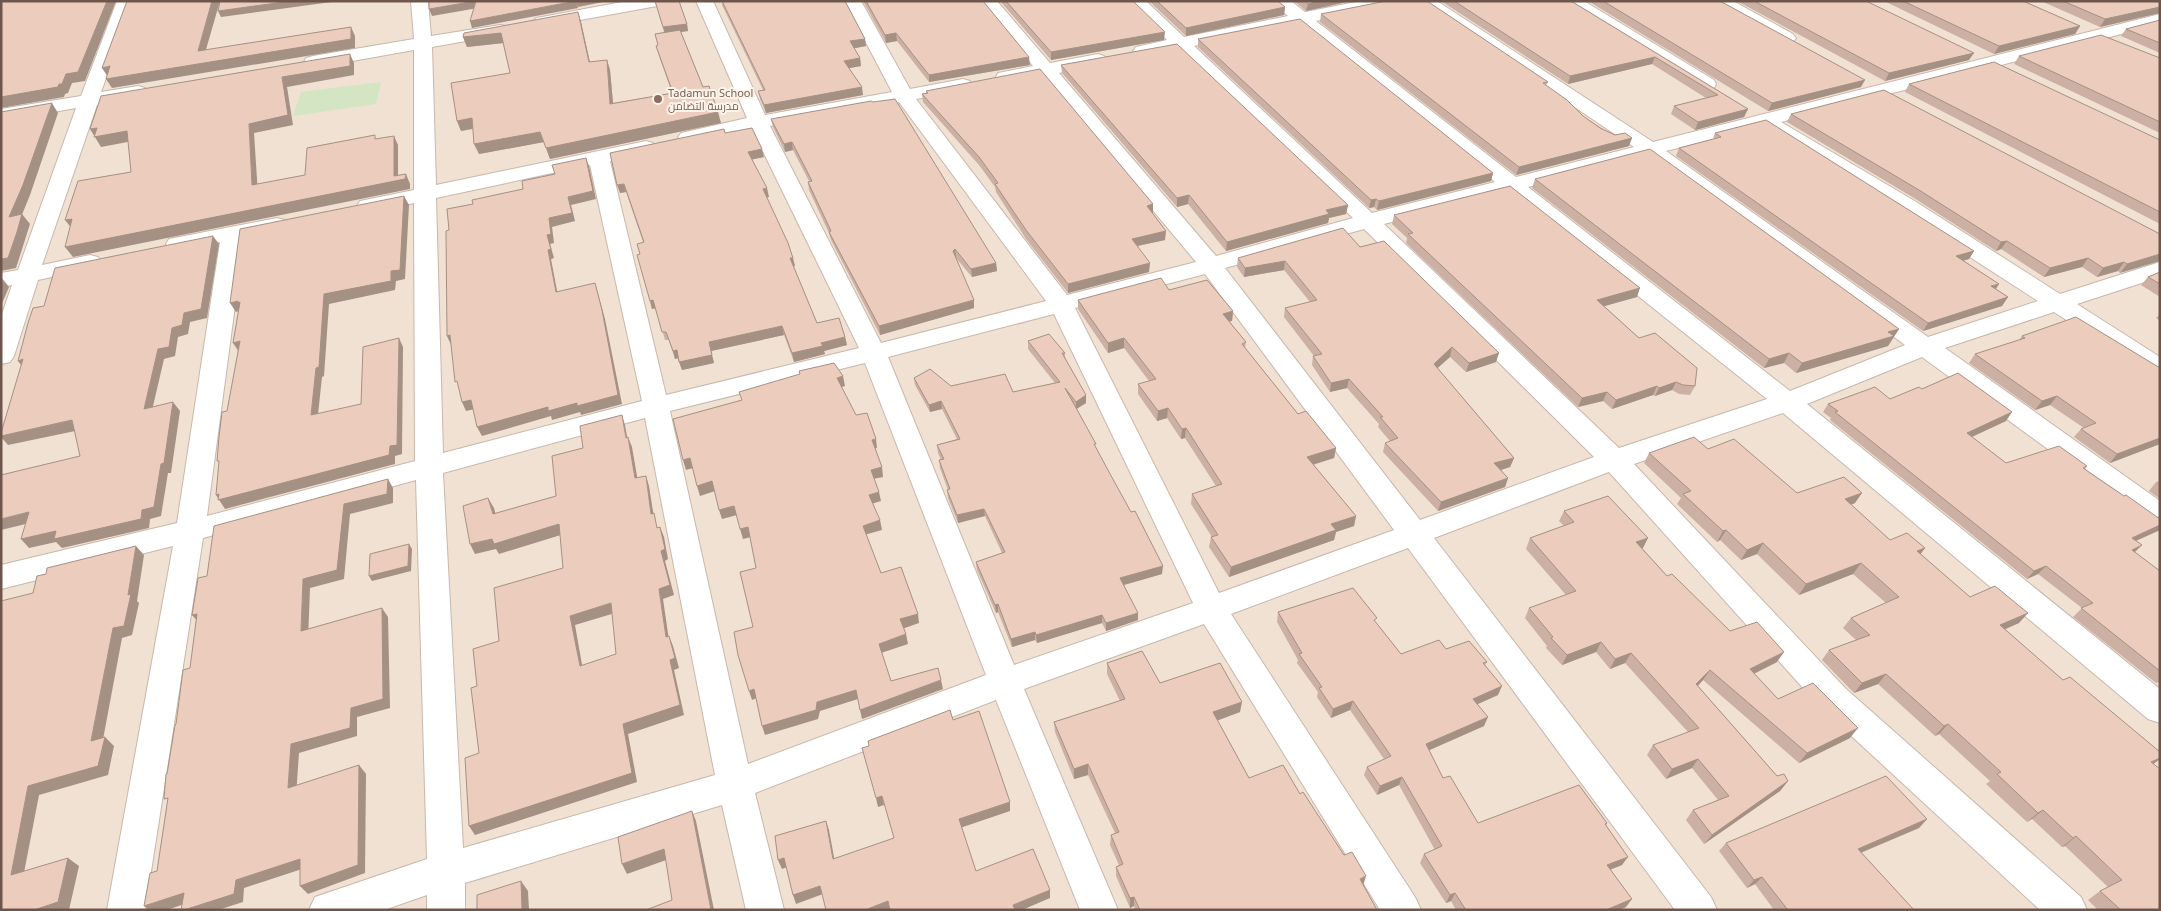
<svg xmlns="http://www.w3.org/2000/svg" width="2161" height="911" viewBox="0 0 2161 911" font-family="'Noto Sans',Cairo,sans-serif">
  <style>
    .residential { fill: #f0e1d2 }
    .green { fill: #d3e5c3 }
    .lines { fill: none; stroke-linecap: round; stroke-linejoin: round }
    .minor-casing { stroke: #c9b7ab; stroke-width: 2 }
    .minor { fill: #fff; fill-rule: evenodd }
    .wall { fill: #cbb0a3 }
    .shaded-wall { fill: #a59084 }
    .building { fill: #eccdbd; stroke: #a59084; fill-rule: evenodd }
    .education-dot { fill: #8d6e63; stroke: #fdf4e9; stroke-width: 2 }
    .labels { text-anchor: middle; stroke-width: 4; stroke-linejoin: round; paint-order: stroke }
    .far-education-label { font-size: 11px; fill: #785e54; stroke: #fdf4e9; text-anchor: start }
  </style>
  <rect width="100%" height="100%" fill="#faf0e3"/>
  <path class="residential" d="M 1,1 L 2160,1 L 2160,910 L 1,910 Z"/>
  <path class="green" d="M 381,82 L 376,104 L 293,116 L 301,92 Z"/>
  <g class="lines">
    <g class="minor-casing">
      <path id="minor" d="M 117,1 L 134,1 L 101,92 L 138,86 L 145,88 L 148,92 L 145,96 L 97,105 L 42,265 L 90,255 L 98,257 L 102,262 L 98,267 L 38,280 L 14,356 L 10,362 L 1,364 L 1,317 L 12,285 L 1,287 L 1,273 L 18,270 L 76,108 L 1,121 L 1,109 L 81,96 Z
        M 411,1 L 428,1 L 431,36 L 500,25 L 506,26 L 509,30 L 506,34 L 500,35 L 432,47 L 436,185 L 646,141 L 653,143 L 656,147 L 653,151 L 610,161 L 666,395 L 859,348 L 752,129 L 688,143 L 681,141 L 678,137 L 681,133 L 747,118 L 696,1 L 713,1 L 765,115 L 892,92 L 844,1 L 861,1 L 910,89 L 963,79 L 970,81 L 972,85 L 970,89 L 916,99 L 1067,295 L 1196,262 L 1041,76 L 1005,83 L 998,81 L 996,77 L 998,73 L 1033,66 L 980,1 L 997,1 L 1050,63 L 1098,54 L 1104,56 L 1107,60 L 1104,64 L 1059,73 L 1216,256 L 1353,218 L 1177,49 L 1142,56 L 1136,55 L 1133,51 L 1136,47 L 1167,40 L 1128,1 L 1146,1 L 1184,37 L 1288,16 L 1272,1 L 1291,1 L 1305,12 L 1361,1 L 1395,1 L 1393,5 L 1387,6 L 1316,21 L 1516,177 L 1634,147 L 1417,1 L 1437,1 L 1653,142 L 2160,14 L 2160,24 L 1781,122 L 1913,200 L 2060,294 L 2160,262 L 2160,277 L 2077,304 L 2160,357 L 2160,377 L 2151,375 L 2054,312 L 1945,348 L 2160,501 L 2160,527 L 2150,524 L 1922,357 L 1807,404 L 2160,689 L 2160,723 L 2148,719 L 1783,413 L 1634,464 L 1845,688 L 2081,897 L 2087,910 L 2040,910 L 1821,708 L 1609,472 L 1434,538 L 1711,897 L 1717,910 L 1675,910 L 1408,548 L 1231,614 L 1415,897 L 1421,910 L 1380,910 L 1204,624 L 1024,689 L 1118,910 L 1080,910 L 996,700 L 755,793 L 784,910 L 746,910 L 722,805 L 465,883 L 465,910 L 427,910 L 427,895 L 384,910 L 309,910 L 315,897 L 427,859 L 416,480 L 203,538 L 145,910 L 107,910 L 173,546 L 1,589 L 1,565 L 177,523 L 220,242 L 177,251 L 169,249 L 166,244 L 169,239 L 277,218 L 285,220 L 288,225 L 285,230 L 244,238 L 207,516 L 415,461 L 414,203 L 368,213 L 360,211 L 357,206 L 360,201 L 414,190 L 414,50 L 313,68 L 306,66 L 304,62 L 306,58 L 313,56 L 414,39 ZM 1299,24 L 1495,182 L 1372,213 L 1194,46 ZM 899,102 L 1046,301 L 881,343 L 770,126 ZM 1762,127 L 1897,210 L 2038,301 L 1928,337 L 1666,151 ZM 1647,156 L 1905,345 L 1790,391 L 1528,187 ZM 590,165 L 642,401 L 443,453 L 436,198 ZM 1508,192 L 1767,399 L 1619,448 L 1384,224 ZM 1364,229 L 1594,457 L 1420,520 L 1225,268 ZM 1205,274 L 1394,530 L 1219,593 L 1075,308 ZM 1054,314 L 1193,603 L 1014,665 L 888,357 ZM 865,363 L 986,675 L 748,764 L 670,411 ZM 645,418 L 715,775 L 463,848 L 443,473 Z
        M 627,1 L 665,1 L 663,5 L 657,6 L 542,27 L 536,26 L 533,22 L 536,18 L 542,17 Z
        M 1564,1 L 1584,1 L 1714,80 L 1716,84 L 1714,88 L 1707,90 L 1700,88 L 1566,5 Z
        M 1712,1 L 1733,1 L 1793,34 L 1796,38 L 1793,42 L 1787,43 L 1781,42 L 1714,5 Z"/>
    </g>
    <use href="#minor" class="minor"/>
  </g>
  <path class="wall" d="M 655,1 L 687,24 L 688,31 L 681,32 L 703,87 L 721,123 L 550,159 L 544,142 L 479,154 L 473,129 L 461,131 L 457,121 L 510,73 L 503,43 L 467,47 L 463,37 L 578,12 L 581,22 L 590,62 L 607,60 L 610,70 L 613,103 L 672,93 L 659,56 L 656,46 L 658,45 L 664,32 Z
    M 722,1 L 845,1 L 865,39 L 866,46 L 854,48 L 860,58 L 861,66 L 849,68 L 863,95 L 766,113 L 760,99 L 758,91 L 763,90 L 722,5 Z
    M 863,1 L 983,1 L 1030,65 L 929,82 L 897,41 L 886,43 Z
    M 1000,1 L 1133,1 L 1164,40 L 1051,60 Z
    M 1149,1 L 1278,1 L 1285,7 L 1284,15 L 1186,36 Z
    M 1294,1 L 1351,1 L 1306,11 Z
    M 1441,1 L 1571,1 L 1748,109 L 1744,117 L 1695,130 L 1671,114 L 1674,106 L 1706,98 L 1652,64 L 1568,84 Z
    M 1588,1 L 1720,1 L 1861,87 L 1768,111 Z
    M 1737,1 L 1866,1 L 1969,60 L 1885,81 Z
    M 1884,1 L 2023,1 L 2080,26 L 2075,34 L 1994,54 Z
    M 2041,1 L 2160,1 L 2160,13 L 2100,27 Z
    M 1321,14 L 1548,82 L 1546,85 L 1583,116 L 1629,146 L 1516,175 L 1320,22 Z
    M 2160,20 L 2160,53 L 2121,36 L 2126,29 Z
    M 1198,39 L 1493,173 L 1491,181 L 1377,210 L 1374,207 L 1369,208 L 1198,47 Z
    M 2019,56 L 2160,58 L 2160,133 L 2014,64 Z
    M 1061,65 L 1348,205 L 1346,214 L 1329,218 L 1328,223 L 1226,251 L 1188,204 L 1177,207 L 1062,73 Z
    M 1909,84 L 2160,140 L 2160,224 L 1905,92 Z
    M 926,91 L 1153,204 L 1152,213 L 1165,240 L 1138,246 L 1149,272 L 1068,293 L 1026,239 L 996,192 L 995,187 L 979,165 L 923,102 L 922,94 L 926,93 Z
    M 1791,114 L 2158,233 L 2120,273 L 2118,271 L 2097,277 L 2082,267 L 2044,277 L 2001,249 L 1996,251 L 1914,198 L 1787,122 Z
    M 771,119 L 996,263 L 997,271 L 972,277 L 956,258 L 974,308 L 880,335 L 831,240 L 829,233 L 809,190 L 808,182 L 809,181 L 793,150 L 785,152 L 773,127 Z
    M 725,133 L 764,157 L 752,159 L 769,197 L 766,197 L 795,266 L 793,266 L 817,323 L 845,337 L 847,345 L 824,351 L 825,354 L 794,362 L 784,335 L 711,351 L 714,363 L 682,370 L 678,358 L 675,359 L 669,340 L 665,340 L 656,308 L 652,309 L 650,301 L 643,242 L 626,192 L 620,193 Z
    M 1715,133 L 1974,251 L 1969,259 L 1963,261 L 1996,289 L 2008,297 L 2002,306 L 1923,331 L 1676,156 L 1679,148 L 1713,139 Z
    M 1535,179 L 1899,329 L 1888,346 L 1796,373 L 1784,363 L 1764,368 L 1532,188 Z
    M 1394,215 L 1637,297 L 1604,306 L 1639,338 L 1695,386 L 1690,395 L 1679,394 L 1672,390 L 1655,396 L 1653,395 L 1612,409 L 1603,401 L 1578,407 L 1406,243 L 1407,238 L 1392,224 Z
    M 1360,247 L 1496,362 L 1466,372 L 1450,357 L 1437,368 L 1514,458 L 1510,467 L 1501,470 L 1508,478 L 1505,487 L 1438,511 L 1383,452 L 1385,443 L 1390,441 L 1378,427 L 1379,424 L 1347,388 L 1330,392 L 1312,365 L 1313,356 L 1314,356 L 1284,317 L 1285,308 L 1310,302 L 1284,270 L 1244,277 L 1237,267 L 1238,258 Z
    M 2160,272 L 2160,297 L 2141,285 L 2148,277 Z
    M 1078,300 L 1233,311 L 1232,321 L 1229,321 L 1246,342 L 1245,348 L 1298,414 L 1336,448 L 1334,458 L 1313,465 L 1356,516 L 1354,526 L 1336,532 L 1334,540 L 1229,577 L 1209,547 L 1211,537 L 1212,537 L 1191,504 L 1192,494 L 1216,486 L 1185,438 L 1181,439 L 1167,418 L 1157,421 L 1138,394 L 1138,384 L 1149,381 L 1124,348 L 1108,353 L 1078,309 Z
    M 2160,314 L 2160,321 L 2156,318 Z
    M 2022,336 L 2160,368 L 2160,444 L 2110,463 L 2074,437 L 2081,429 L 2084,428 L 2050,405 L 2035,410 L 1969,363 L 1975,354 L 2019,340 Z
    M 1028,341 L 1065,353 L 1065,357 L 1086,403 L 1077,409 L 1096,448 L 1162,574 L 1124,585 L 1138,620 L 1106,631 L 1102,623 L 1037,643 L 1035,640 L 1012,647 L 998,612 L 996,613 L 977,570 L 976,562 L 1002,553 L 985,516 L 958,523 L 948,498 L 947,490 L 948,490 L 940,468 L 939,460 L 941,460 L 938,453 L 937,445 L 957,439 L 942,409 L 930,412 L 915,385 L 914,378 L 951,386 L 1013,392 L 1055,383 L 1028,349 Z
    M 1922,389 L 2006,421 L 1971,437 L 2006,463 L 2087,466 L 2085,469 L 2124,496 L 2157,517 L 2160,518 L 2160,530 L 2136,541 L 2135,553 L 2160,571 L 2160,682 L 2156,683 L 2073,617 L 2082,608 L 2038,574 L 2027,579 L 1830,420 L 1831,418 L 1823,412 L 1828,404 L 1890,399 Z
    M 1708,449 L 1797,493 L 1855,503 L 1851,505 L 1890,540 L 1925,548 L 1920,554 L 1970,597 L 2019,623 L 2004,629 L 2063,680 L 2160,752 L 2160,759 L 2153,764 L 2160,910 L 2098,910 L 2088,900 L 2100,891 L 2108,887 L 2065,846 L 2062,847 L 2032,819 L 2027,822 L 1986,784 L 1990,781 L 1939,734 L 1935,736 L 1878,684 L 1854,693 L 1822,660 L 1829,650 L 1856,640 L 1843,628 L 1851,618 L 1886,603 L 1853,574 L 1799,595 L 1757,554 L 1741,560 L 1720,540 L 1717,542 L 1677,504 L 1681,498 L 1644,463 L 1649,453 Z
    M 2160,481 L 2160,499 L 2149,491 L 2156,482 Z
    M 1564,511 L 1643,548 L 1642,548 L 1667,576 L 1730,631 L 1777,662 L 1754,674 L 1778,699 L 1850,738 L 1799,763 L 1703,680 L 1698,686 L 1777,776 L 1788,781 L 1780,791 L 1704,844 L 1686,820 L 1693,810 L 1718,800 L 1692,768 L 1666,779 L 1647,755 L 1653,745 L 1688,732 L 1625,663 L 1610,669 L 1596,652 L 1562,665 L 1546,648 L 1547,646 L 1525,618 L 1529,608 L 1566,595 L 1526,549 L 1530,538 L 1564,526 L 1559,521 Z
    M 1278,612 L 1376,623 L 1401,654 L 1446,649 L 1487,662 L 1485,665 L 1498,695 L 1477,704 L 1484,726 L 1429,750 L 1443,778 L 1478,823 L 1607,823 L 1606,826 L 1622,865 L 1611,869 L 1626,907 L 1619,910 L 1456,910 L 1451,901 L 1446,903 L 1420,863 L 1424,854 L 1435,850 L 1399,785 L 1377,795 L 1364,775 L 1367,767 L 1384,759 L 1350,710 L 1331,718 L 1317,697 L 1318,692 L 1297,663 L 1298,660 L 1277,622 Z
    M 1107,663 L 1240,712 L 1217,720 L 1249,778 L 1300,794 L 1363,885 L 1377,910 L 1135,910 L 1134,906 L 1130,908 L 1116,876 L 1116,867 L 1119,865 L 1110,845 L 1111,835 L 1115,833 L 1088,775 L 1074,779 L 1055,732 L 1054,722 L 1120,701 L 1107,674 Z
    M 1927,819 L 1919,828 L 1861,853 L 1914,910 L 1774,910 L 1755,884 L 1747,888 L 1719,851 L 1726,843 Z"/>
  <path class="shaded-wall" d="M 107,1 L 116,1 L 85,81 L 72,83 L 68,93 L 65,94 L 64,97 L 1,108 L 1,97 L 59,84 Z
    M 212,1 L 220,1 L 203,60 L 198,51 Z
    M 291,1 L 339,1 L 221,17 L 218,11 Z
    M 476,1 L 478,8 L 432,16 L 429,9 Z
    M 576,1 L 578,8 L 472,28 L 470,21 Z
    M 576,1 L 608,1 L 578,7 Z
    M 1318,1 L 1351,1 L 1306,11 L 1308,4 Z
    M 1285,7 L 1284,15 L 1186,36 L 1186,28 Z
    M 2160,7 L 2160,13 L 2100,27 L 2105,19 Z
    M 578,12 L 581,22 L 592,72 L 589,62 Z
    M 687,24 L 688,31 L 665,34 L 663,27 Z
    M 2080,26 L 2075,34 L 1994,54 L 1999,46 Z
    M 351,27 L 355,36 L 355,48 L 112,88 L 106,79 Z
    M 1165,32 L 1164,40 L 1051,60 L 1051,52 Z
    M 501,33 L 504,43 L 467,47 L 463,37 Z
    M 896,33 L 897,41 L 886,43 L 885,35 Z
    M 865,39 L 866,46 L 851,49 L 850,41 Z
    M 1974,53 L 1969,60 L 1885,81 L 1889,73 Z
    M 350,54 L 354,63 L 354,75 L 287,87 L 293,125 L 254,133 L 258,195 L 252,185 L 249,124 L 282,77 Z
    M 1029,57 L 1030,65 L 929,82 L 929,75 Z
    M 1655,57 L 1652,64 L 1568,84 L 1570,76 Z
    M 860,58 L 861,66 L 845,69 L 844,61 Z
    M 607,60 L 610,70 L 614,114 L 610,104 Z
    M 110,66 L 108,77 L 102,68 Z
    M 1865,80 L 1861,87 L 1768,111 L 1772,103 Z
    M 862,87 L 863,95 L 766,113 L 764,105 Z
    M 52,103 L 58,113 L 30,195 L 17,227 L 9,217 Z
    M 1748,109 L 1744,117 L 1695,130 L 1698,122 Z
    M 718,112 L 721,123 L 550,159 L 546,148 Z
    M 472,118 L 476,128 L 461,131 L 457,121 Z
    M 97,128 L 127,131 L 133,141 L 101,147 L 90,129 Z
    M 540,132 L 544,142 L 479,154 L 474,144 Z
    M 394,136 L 398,145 L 398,180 L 406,174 L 410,184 L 410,189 L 73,257 L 65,247 L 394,176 Z
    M 1632,138 L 1629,146 L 1516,175 L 1519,167 Z
    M 792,142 L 793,150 L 785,152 L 784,144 Z
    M 762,149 L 764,157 L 750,160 L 748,152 Z
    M 586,158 L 589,166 L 596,199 L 571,205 L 575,221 L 552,227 L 554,243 L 550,244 L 554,258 L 551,259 L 559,301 L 556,292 L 548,250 L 547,235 L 549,218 L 568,197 Z
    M 1493,173 L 1491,181 L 1377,210 L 1379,201 Z
    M 624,184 L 626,192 L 620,193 L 617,185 Z
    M 767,188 L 769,197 L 765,198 L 763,189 Z
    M 1189,195 L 1188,204 L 1177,207 L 1177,198 Z
    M 404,196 L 409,205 L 405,279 L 396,281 L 395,290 L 329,304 L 324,376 L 322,377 L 317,424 L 311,415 L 324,294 L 391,271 Z
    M 1376,199 L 1374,207 L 1369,208 L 1371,200 Z
    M 1153,204 L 1153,213 L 1147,215 L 1147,206 Z
    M 1348,205 L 1346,214 L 1329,218 L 1328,223 L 1226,251 L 1227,242 L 1326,210 Z
    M 22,214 L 30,224 L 16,268 L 1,271 L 1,259 Z
    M 72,219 L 73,230 L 65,220 Z
    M 1166,231 L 1165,240 L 1132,247 L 1132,239 Z
    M 213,236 L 219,244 L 207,318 L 190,322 L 188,334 L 178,337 L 175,356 L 164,359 L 150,419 L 144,409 L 158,349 L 172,328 L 184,313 Z
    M 2007,241 L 2001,249 L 1996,251 L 2001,242 Z
    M 955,249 L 956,257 L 953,259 L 953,251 Z
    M 1974,251 L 1969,259 L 1951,264 L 1956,256 Z
    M 2160,254 L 2160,261 L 2120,273 L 2127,264 Z
    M 790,258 L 793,258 L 795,266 L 791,267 Z
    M 2088,258 L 2082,267 L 2044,277 L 2050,268 Z
    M 1285,261 L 1284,270 L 1244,277 L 1245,268 Z
    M 2124,262 L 2118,271 L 2097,277 L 2103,268 Z
    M 996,263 L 997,271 L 972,277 L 971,269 Z
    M 1150,263 L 1149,272 L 1068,293 L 1068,284 Z
    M 1,277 L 9,287 L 1,306 Z
    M 595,283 L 605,319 L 622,404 L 581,415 L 580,412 L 552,420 L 551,416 L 482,436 L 477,427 Z
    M 1999,284 L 1994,292 L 1991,286 Z
    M 1640,288 L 1637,297 L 1594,309 L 1597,300 Z
    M 2008,297 L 2002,306 L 1923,331 L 1928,323 Z
    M 653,300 L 656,308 L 652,309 L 650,301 Z
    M 974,300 L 974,308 L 880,335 L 879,326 Z
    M 238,301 L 240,302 L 242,310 L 236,312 L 230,303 Z
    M 1233,311 L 1232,321 L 1222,323 L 1223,314 Z
    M 782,326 L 784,335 L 711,351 L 714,363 L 682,370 L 679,362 L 709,342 Z
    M 1899,329 L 1888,346 L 1796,373 L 1802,363 L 1888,332 Z
    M 450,335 L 451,345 L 447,336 Z
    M 845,337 L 847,345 L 824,351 L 825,354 L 794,362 L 792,353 L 821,343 Z
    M 399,338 L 403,347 L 402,454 L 395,456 L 395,464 L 225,509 L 216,495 L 389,455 Z
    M 1124,338 L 1124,348 L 1108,353 L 1108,343 Z
    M 240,341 L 239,352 L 233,343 Z
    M 1452,347 L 1450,357 L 1431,374 L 1434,364 Z
    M 677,350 L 679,358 L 675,359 L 673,351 Z
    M 1499,353 L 1496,362 L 1466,372 L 1469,363 Z
    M 1789,353 L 1784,363 L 1764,368 L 1769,359 Z
    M 23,359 L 25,370 L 18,361 Z
    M 843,376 L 845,386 L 839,388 L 837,378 Z
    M 1349,379 L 1347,388 L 1330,392 L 1331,383 Z
    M 1676,382 L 1672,390 L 1655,396 L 1659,388 Z
    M 1657,386 L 1653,395 L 1612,409 L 1616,400 Z
    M 1607,392 L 1603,401 L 1578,407 L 1582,398 Z
    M 1086,395 L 1086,403 L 1076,409 L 1076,402 Z
    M 2057,396 L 2050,405 L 2035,410 L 2042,401 Z
    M 471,400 L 475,409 L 466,411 L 462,402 Z
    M 941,401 L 942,409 L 930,412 L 929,405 Z
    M 173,402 L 180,411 L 171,473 L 168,473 L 161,516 L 150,519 L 149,528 L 62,548 L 56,542 L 29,548 L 21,539 L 142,510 Z
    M 1168,408 L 1167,418 L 1157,421 L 1158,411 Z
    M 2012,412 L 2006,421 L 1961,442 L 1967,433 Z
    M 622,415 L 625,425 L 629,448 L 626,438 Z
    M 72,420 L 80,430 L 8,445 L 1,437 L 1,436 Z
    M 1186,428 L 1185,438 L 1181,439 L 1182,429 Z
    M 628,437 L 632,447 L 639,488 L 635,478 Z
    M 2160,438 L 2160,444 L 2110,463 L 2117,454 Z
    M 876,439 L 877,448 L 873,449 L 872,440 Z
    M 1336,448 L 1334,458 L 1305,467 L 1307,457 Z
    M 690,458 L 693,468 L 686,470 L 683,460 Z
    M 1514,458 L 1510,467 L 1491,473 L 1494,463 Z
    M 882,467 L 883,477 L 873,479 L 871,470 Z
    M 646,476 L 649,486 L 655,524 L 651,514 Z
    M 1508,478 L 1505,487 L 1438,511 L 1441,502 Z
    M 388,479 L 393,488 L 393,503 L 350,514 L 344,579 L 310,588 L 308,640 L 301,631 L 303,579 L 344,504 Z
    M 712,481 L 715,491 L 700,496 L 697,486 Z
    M 879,492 L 881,501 L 871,504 L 869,495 Z
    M 1862,493 L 1855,503 L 1838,509 L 1845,499 Z
    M 488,498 L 494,508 L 498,524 L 493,514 Z
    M 734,506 L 737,515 L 722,519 L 719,510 Z
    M 984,509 L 985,516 L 958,523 L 957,515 Z
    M 29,512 L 38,521 L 1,530 L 1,519 Z
    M 1356,516 L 1354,526 L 1336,532 L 1334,540 L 1229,577 L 1231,567 L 1331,524 Z
    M 880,520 L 882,530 L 864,535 L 863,526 Z
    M 559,524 L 564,534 L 499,554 L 496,549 L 475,554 L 470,544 Z
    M 2160,525 L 2160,530 L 2124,546 L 2132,538 Z
    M 660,527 L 664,537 L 668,559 L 665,561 L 674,595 L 663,599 L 670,647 L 666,637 L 659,589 L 661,551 Z
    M 748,527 L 751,537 L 743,539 L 740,529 Z
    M 1726,530 L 1720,540 L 1717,542 L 1723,531 Z
    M 1648,538 L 1643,548 L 1631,552 L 1636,542 Z
    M 1763,543 L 1757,554 L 1741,560 L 1747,550 Z
    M 409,544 L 412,549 L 411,571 L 372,581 L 369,576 Z
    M 2142,545 L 2134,553 L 2132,550 Z
    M 136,546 L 144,555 L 137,601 L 139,603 L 132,635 L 122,638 L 101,750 L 91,741 L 113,628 L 128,595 Z
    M 1925,548 L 1917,559 L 1917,551 Z
    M 1861,563 L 1853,574 L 1799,595 L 1806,584 Z
    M 1163,566 L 1162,574 L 1120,586 L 1120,578 Z
    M 2046,566 L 2038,574 L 2027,579 L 2034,571 Z
    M 611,603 L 615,613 L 575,625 L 584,676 L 580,666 L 570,616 Z
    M 998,604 L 998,612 L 996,613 L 995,605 Z
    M 382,608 L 388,617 L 390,708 L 357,717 L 357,736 L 299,753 L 296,796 L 288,788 L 291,744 L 351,708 Z
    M 1138,613 L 1138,620 L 1106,631 L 1106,623 Z
    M 2028,613 L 2019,623 L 1990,636 L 2000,625 Z
    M 197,614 L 200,624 L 192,615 Z
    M 918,614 L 919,623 L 902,629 L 900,619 Z
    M 1102,615 L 1102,623 L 1037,643 L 1036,635 Z
    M 1035,632 L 1035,640 L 1012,647 L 1011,639 Z
    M 906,634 L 908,644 L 881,653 L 879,644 Z
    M 669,636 L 673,646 L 679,668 L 674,670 L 684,715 L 628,734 L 637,782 L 475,835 L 469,826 L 623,724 L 670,660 Z
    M 1601,642 L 1596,652 L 1562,665 L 1567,655 Z
    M 1784,652 L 1777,662 L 1743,679 L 1750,669 Z
    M 1631,653 L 1625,663 L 1610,669 L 1615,659 Z
    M 1710,670 L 1703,680 L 1690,694 L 1696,684 Z
    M 1886,674 L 1878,684 L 1854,693 L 1862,683 Z
    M 941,680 L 943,689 L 862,719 L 860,710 Z
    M 1502,686 L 1498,695 L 1469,708 L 1473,699 Z
    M 754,689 L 757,698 L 752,700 L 749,691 Z
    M 856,690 L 858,699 L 820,711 L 818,719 L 765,735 L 762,726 L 817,702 Z
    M 1353,701 L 1350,710 L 1331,718 L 1333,709 Z
    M 1242,702 L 1240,712 L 1211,723 L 1213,712 Z
    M 1488,717 L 1484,726 L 1423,753 L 1426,744 Z
    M 1948,724 L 1939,734 L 1935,736 L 1944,726 Z
    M 1858,728 L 1850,738 L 1799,763 L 1807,753 Z
    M 105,737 L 114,746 L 108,775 L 39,795 L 22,883 L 11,875 L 28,786 Z
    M 2160,758 L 2160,759 L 2152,765 L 2151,762 Z
    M 1698,759 L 1692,768 L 1666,779 L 1672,769 Z
    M 1088,764 L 1088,775 L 1074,779 L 1074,769 Z
    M 359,765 L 366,774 L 365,873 L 308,894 L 300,886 Z
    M 1402,777 L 1399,785 L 1377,795 L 1380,786 Z
    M 1788,781 L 1780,791 L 1704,844 L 1712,835 Z
    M 882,796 L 884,805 L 878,807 L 876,798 Z
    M 1010,802 L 1010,811 L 960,828 L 959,819 Z
    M 2043,810 L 2032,819 L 2027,822 L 2038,813 Z
    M 692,811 L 696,821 L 714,910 L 711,910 Z
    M 1927,819 L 1919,828 L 1850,857 L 1858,849 Z
    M 826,821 L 829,830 L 836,868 L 833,859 Z
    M 2076,836 L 2065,846 L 2062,847 L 2073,838 Z
    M 664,849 L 669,859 L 627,874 L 622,864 Z
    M 1628,857 L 1622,865 L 1602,873 L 1607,865 Z
    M 68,858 L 79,866 L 69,910 L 34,910 Z
    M 784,858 L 787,867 L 782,869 L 778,860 Z
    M 300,859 L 308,867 L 244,888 L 243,902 L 218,910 L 184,910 L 236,880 Z
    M 1366,876 L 1363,886 L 1360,879 Z
    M 1762,877 L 1755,884 L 1747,888 L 1754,880 Z
    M 521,881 L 528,891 L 529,910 L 522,910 Z
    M 820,886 L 823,894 L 796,904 L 793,895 Z
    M 1050,890 L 1050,898 L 1022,910 L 1013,910 L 1013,905 Z
    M 184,893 L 193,901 L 167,910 L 149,910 L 144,906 Z
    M 1455,893 L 1451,901 L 1446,903 L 1450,895 Z
    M 1134,897 L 1134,906 L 1130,908 L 1130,898 Z
    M 1632,899 L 1626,907 L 1619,910 L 1606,910 Z
    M 888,901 L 890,910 L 865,910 Z"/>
  <path class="building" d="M 1,1 L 107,1 L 78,72 L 66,74 L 62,84 L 59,84 L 58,87 L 1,97 Z
    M 127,1 L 212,1 L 198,51 L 351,27 L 351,39 L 106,79 L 110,66 L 102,68 Z
    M 220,1 L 291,1 L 218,11 Z
    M 429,1 L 576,1 L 470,21 L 476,1 L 429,9 Z
    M 655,1 L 679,1 L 687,24 L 663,27 Z
    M 722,1 L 845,1 L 865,39 L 850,41 L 860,58 L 844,61 L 862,87 L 764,105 L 758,91 L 765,90 Z
    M 866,1 L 983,1 L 1029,57 L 929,75 L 896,33 L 885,35 Z
    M 1006,1 L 1133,1 L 1165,32 L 1051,52 Z
    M 1157,1 L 1278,1 L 1285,7 L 1186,28 Z
    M 1305,1 L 1318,1 L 1308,4 Z
    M 1386,1 L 1427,1 L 1548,82 L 1543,83 L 1567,100 L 1583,116 L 1600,128 L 1615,135 L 1625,133 L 1632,138 L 1519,167 L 1321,14 Z
    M 1454,1 L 1571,1 L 1748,109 L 1698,122 L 1674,106 L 1718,95 L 1655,57 L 1570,76 Z
    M 1603,1 L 1720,1 L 1865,80 L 1772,103 Z
    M 1754,1 L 1866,1 L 1974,53 L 1889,73 Z
    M 1903,1 L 2023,1 L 2080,26 L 1999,46 Z
    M 2063,1 L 2160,1 L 2160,7 L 2105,19 Z
    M 578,12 L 589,62 L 607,60 L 610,104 L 673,93 L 656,46 L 658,45 L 655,34 L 680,30 L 703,87 L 709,86 L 718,112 L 546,148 L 540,132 L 474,144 L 472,118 L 457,121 L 451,83 L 510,73 L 501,33 L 463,37 L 464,33 Z
    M 1300,19 L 1493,173 L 1379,201 L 1376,199 L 1371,200 L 1198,39 Z
    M 2160,20 L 2160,43 L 2126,29 Z
    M 2101,35 L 2160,58 L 2160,122 L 2019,56 Z
    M 1177,44 L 1348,205 L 1326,210 L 1329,214 L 1227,242 L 1189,195 L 1177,198 L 1061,65 Z
    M 350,54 L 350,66 L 282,77 L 288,115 L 249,124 L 252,185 L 305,175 L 307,148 L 375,135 L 375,139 L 394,136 L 394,176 L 406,174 L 405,179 L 65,247 L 72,219 L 65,220 L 78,181 L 131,172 L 127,131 L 94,137 L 97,128 L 90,129 L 101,96 Z
    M 1994,62 L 2160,140 L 2160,212 L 1909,84 Z
    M 1040,69 L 1153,204 L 1147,206 L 1166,231 L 1132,239 L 1150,263 L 1068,284 L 1026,230 L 995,184 L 998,183 L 979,157 L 922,94 L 928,93 L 926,91 Z
    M 1884,90 L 2158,233 L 2160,234 L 2160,254 L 2127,264 L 2124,262 L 2103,268 L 2088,258 L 2050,268 L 2007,241 L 2001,242 L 1919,190 L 1791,114 Z
    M 895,99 L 996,263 L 971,269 L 955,249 L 953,251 L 974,300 L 879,326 L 829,232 L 831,231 L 808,182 L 812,181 L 792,142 L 784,144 L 771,119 L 871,101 L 873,102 Z
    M 52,103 L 23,185 L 9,217 L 22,214 L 17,232 L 8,258 L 1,259 L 1,112 Z
    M 1766,120 L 1974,251 L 1956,256 L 1999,284 L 1991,286 L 2008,297 L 1928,323 L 1679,148 L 1721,137 L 1715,133 Z
    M 752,128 L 762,149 L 748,152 L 767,188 L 763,189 L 788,243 L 793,258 L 790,258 L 817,323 L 839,318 L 845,337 L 821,343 L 823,346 L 792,353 L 782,326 L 709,342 L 712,355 L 679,362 L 677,350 L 673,351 L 666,332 L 662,332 L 653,300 L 650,301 L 637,255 L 640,254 L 637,244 L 644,242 L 624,184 L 617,185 L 610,153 L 724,129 L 725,133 Z
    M 1650,149 L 1899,329 L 1888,332 L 1894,336 L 1802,363 L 1789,353 L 1769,359 L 1535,179 Z
    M 586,158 L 593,191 L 568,197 L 572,213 L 549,218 L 551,234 L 547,235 L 551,249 L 548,250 L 556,292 L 595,283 L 602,310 L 618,395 L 577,406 L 577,403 L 548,411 L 548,407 L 477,427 L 471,400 L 462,402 L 457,381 L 455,382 L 450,335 L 447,336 L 446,231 L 449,230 L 447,209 L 473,204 L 472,200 L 523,189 L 522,181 L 555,174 L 552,165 Z
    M 1510,186 L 1640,288 L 1597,300 L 1639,338 L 1655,333 L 1697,368 L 1695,386 L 1683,385 L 1676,382 L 1659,388 L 1657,386 L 1616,400 L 1607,392 L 1582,398 L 1408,234 L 1413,233 L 1394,215 Z
    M 404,196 L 400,270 L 391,271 L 391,281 L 324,294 L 319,367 L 316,368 L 311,415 L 361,404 L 363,347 L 399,338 L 397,445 L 390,446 L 389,455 L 218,500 L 219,494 L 216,495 L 219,461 L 217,461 L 219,437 L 222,412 L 227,411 L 240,341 L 233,343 L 240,302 L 237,303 L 238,301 L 230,303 L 240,229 Z
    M 1343,228 L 1360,247 L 1384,241 L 1499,353 L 1469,363 L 1452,347 L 1434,364 L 1514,458 L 1494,463 L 1508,478 L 1441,502 L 1385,443 L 1398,438 L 1380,417 L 1383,417 L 1349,379 L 1331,383 L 1313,356 L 1322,354 L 1285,308 L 1317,300 L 1285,261 L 1245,268 L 1238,258 Z
    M 213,236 L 201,309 L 184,313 L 182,325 L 172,328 L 169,347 L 158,349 L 144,409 L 173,402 L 164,463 L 161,464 L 154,507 L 142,510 L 141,519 L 54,539 L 56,531 L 21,539 L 29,512 L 1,519 L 1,475 L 80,456 L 72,420 L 1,436 L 1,433 L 23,359 L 18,361 L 28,323 L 33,308 L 44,306 L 55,268 Z
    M 2160,272 L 2160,284 L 2148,277 Z
    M 1161,278 L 1169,290 L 1207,280 L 1233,311 L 1223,314 L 1246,342 L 1242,344 L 1298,414 L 1306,411 L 1336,448 L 1307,457 L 1356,516 L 1331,524 L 1336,530 L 1231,567 L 1211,537 L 1218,535 L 1192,494 L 1222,484 L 1186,428 L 1182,429 L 1168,408 L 1158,411 L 1138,384 L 1156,379 L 1124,338 L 1108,343 L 1078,300 Z
    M 2076,317 L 2160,368 L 2160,438 L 2117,454 L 2081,429 L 2096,423 L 2057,396 L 2042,401 L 1975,354 L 2025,338 L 2022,336 Z
    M 1049,334 L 1065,353 L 1062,353 L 1086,395 L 1076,402 L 1065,388 L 1096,444 L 1094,444 L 1109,472 L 1131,512 L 1135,511 L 1163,566 L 1120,578 L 1138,613 L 1106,623 L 1102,615 L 1036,635 L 1035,632 L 1011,639 L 998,604 L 995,605 L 976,562 L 1005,552 L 984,509 L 957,515 L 947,490 L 950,489 L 939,460 L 944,459 L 937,445 L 960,439 L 941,401 L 929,405 L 914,378 L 930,369 L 951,386 L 1005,374 L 1013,392 L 1060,382 L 1028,341 Z
    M 834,363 L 843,376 L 837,378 L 856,415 L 867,413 L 876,439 L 872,440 L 882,467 L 871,470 L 879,492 L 869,495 L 880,520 L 863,526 L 881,573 L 901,567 L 918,614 L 900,619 L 906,634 L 879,644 L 891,681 L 938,668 L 941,680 L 860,710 L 856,690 L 817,702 L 816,710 L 762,726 L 754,689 L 749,691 L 738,655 L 734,632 L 753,627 L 740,572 L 756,568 L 748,527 L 740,529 L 734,506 L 719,510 L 712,481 L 697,486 L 690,458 L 683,460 L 673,419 L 742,400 L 739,392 L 800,374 L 799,371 Z
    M 1958,373 L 2012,412 L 1967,433 L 2006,463 L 2059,446 L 2087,466 L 2083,468 L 2124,496 L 2126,495 L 2157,517 L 2160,518 L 2160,525 L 2132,538 L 2142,545 L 2132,550 L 2160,571 L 2160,671 L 2081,608 L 2093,603 L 2046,566 L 2034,571 L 1835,412 L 1838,411 L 1828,404 L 1875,387 L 1890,399 L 1919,387 L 1922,389 Z
    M 622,415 L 626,438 L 628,437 L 635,478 L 646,476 L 651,514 L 654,513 L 657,528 L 660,527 L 665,549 L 661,551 L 670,585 L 659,589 L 666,637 L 669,636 L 675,658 L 670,660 L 680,705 L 623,724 L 632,773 L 469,826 L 465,758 L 479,753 L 471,688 L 477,686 L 473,649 L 499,641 L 494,588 L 563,568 L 559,524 L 494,544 L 492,539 L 470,544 L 463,506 L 488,498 L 493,514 L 556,496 L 552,456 L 583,448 L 580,426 ZM 611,603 L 616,654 L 580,666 L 570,616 Z
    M 1694,437 L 1708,449 L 1734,439 L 1797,493 L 1844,477 L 1862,493 L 1845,499 L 1890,540 L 1907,533 L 1925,548 L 1917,551 L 1970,597 L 1995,586 L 2028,613 L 2000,625 L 2063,680 L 2070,677 L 2160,752 L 2160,758 L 2151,762 L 2160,769 L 2160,910 L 2121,910 L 2100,891 L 2122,880 L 2076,836 L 2073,838 L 2043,810 L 2038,813 L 1997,774 L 2001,772 L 1948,724 L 1944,726 L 1886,674 L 1862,683 L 1829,650 L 1870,635 L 1851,618 L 1899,597 L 1861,563 L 1806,584 L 1763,543 L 1747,550 L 1726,530 L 1723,531 L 1683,494 L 1691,491 L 1649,453 Z
    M 388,479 L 387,494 L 344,504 L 337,570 L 303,579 L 301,631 L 382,608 L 383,699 L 351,708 L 350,728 L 291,744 L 288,788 L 359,765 L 358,865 L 300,886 L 300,859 L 236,880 L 234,894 L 184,910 L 181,910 L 184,893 L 144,906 L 150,873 L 157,871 L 168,798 L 164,799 L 166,774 L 167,774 L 175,725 L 176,724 L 183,670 L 190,668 L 197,614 L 192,615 L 198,578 L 207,576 L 214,526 Z
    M 1608,496 L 1648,538 L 1636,542 L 1667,576 L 1672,574 L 1730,631 L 1757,622 L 1784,652 L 1750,669 L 1778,699 L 1813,683 L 1858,728 L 1807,753 L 1710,670 L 1696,684 L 1777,776 L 1784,774 L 1788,781 L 1712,835 L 1693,810 L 1729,796 L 1698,759 L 1672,769 L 1653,745 L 1699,728 L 1631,653 L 1615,659 L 1601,642 L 1567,655 L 1551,638 L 1553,637 L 1529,608 L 1576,591 L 1530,538 L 1574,522 L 1564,511 Z
    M 409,544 L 408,566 L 369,576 L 370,554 Z
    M 136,546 L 128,595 L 131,594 L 124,626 L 113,628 L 91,741 L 105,737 L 98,766 L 28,786 L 11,875 L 68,858 L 58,902 L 34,910 L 1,910 L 1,601 L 33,593 L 37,576 L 46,574 L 47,568 Z
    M 1353,588 L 1377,618 L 1374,620 L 1401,654 L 1439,640 L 1446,649 L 1469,641 L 1487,662 L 1483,663 L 1502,686 L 1473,699 L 1488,717 L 1426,744 L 1443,778 L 1450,776 L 1478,823 L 1579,785 L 1607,823 L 1605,824 L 1628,857 L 1607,865 L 1632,899 L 1606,910 L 1466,910 L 1455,893 L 1450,895 L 1424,854 L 1442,846 L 1402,777 L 1380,786 L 1367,767 L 1391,756 L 1353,701 L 1333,709 L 1319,688 L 1322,687 L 1299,654 L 1302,653 L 1278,612 Z
    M 1142,651 L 1160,683 L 1220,663 L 1242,702 L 1213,712 L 1249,778 L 1283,765 L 1300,794 L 1303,792 L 1344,855 L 1352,852 L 1366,876 L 1360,879 L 1377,910 L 1140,910 L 1134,897 L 1130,898 L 1116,867 L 1123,864 L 1111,835 L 1119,832 L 1088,764 L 1074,769 L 1054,722 L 1125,699 L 1107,663 Z
    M 950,710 L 953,720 L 979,711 L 1010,802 L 959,819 L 976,871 L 1033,849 L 1050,890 L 1013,905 L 1015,910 L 890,910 L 888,901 L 865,910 L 826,910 L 820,886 L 793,895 L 784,858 L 778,860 L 775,836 L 826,821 L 833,859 L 894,838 L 882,796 L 876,798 L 862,748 L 869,746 L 868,741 Z
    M 1886,776 L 1927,819 L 1858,849 L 1914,910 L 1788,910 L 1762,877 L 1754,880 L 1726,843 Z
    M 692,811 L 711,910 L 646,910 L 672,900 L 664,849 L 622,864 L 618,837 Z
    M 521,881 L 522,910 L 477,910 L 477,895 Z"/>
  <circle class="education-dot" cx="658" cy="99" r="5"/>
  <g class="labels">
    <g class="far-education-label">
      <text x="668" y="97">Tadamun School<tspan x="668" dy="13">مدرسة التضامن</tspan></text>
    </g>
  </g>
  <rect width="2161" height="911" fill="none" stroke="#6f564c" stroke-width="5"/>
</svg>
